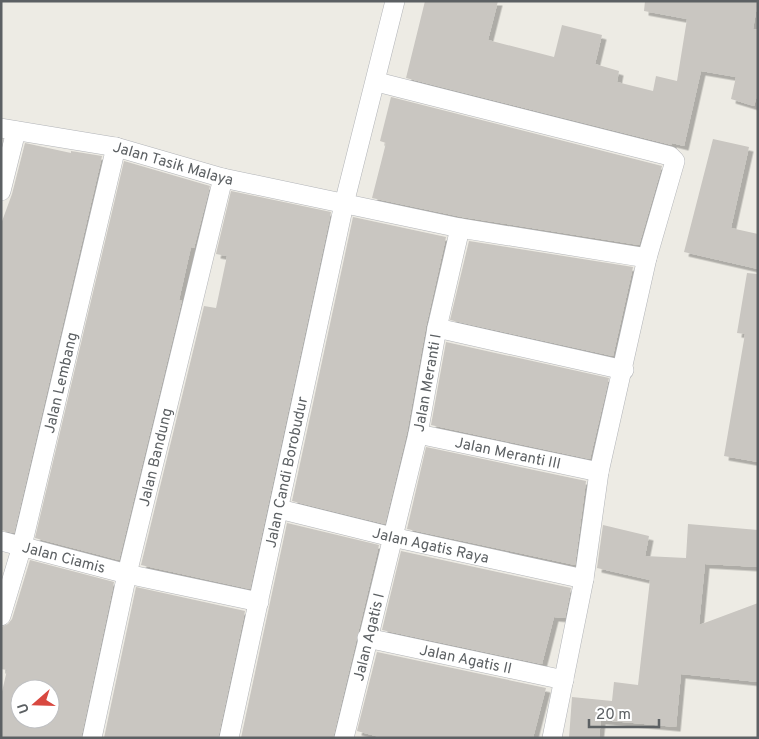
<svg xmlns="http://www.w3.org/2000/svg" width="759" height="739" viewBox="0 0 759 739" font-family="Overpass,sans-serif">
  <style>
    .building { fill: #c9c6c1; fill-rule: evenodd; filter: url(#shadow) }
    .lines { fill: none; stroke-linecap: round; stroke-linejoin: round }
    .minor-casing { stroke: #b2b4b8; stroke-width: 20 }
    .minor { stroke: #fff; stroke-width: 19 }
    .labels { text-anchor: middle; stroke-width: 4; stroke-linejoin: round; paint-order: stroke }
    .street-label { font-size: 15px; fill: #5c6063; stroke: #fff }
  </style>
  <defs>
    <filter id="shadow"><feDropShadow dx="4.5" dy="4.5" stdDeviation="0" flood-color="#0004"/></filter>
  </defs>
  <rect width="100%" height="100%" fill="#edebe4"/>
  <path class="building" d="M 425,1 L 498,1 L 488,40 L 554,57 L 562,25 L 602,35 L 595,64 L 619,71 L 617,82 L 653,91 L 656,76 L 677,81 L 687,19 L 644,11 L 645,1 L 758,1 L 753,29 L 758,30 L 758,92 L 754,106 L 731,99 L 736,77 L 701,71 L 684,146 L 672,143 L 672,145 L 406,78 Z
    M 391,97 L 662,166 L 639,245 L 462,217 L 372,198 L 386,143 L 380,141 Z
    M 713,139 L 749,147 L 731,228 L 758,234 L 758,269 L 684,252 Z
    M 25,143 L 71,153 L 71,151 L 102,156 L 14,533 L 1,530 L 1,224 L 12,194 Z
    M 124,161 L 210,186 L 194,248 L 191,247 L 179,300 L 182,300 L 119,560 L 35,538 Z
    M 231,191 L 331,212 L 250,589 L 141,565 L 204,306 L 216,308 L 227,256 L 216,254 Z
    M 353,217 L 446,237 L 426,326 L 407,432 L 385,524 L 292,501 Z
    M 469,241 L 633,267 L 613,356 L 450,320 Z
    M 747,273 L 758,274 L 758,462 L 724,456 L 745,334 L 737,333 Z
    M 446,342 L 609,378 L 590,459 L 431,425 Z
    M 426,447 L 586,481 L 575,565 L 407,529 Z
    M 287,523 L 379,545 L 333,738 L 241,738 Z
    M 688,524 L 758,530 L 758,567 L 705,564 L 699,625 L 758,603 L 758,682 L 681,674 L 676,727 L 601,720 L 599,738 L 569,738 L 572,697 L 612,701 L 614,682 L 638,685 L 650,580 L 597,568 L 603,525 L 649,536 L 645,556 L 686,558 Z
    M 401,551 L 571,588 L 565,618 L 554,617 L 542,664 L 382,630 Z
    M 30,560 L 114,582 L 81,738 L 1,738 L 1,696 L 7,670 L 1,669 L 1,627 L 8,624 L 12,619 ZM 20,689 L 50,689 L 50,719 L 20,719 Z
    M 136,587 L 245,611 L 218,738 L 104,738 Z
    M 377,652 L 546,688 L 533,738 L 383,738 L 357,731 Z"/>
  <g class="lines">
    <g class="minor-casing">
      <g id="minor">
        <path d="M 377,82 L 670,156 L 675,161 L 647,258 L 599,472 L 584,579 L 552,738"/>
        <path id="s1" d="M 1,128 L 116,147 L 223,178 L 460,228 L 647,258"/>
        <path d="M 1,191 L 16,131"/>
        <path d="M 437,328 L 624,370"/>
        <path id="s2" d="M 418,434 L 599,472"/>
        <path id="s3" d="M 279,509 L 392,537 L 584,579"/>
        <path id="s4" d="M 1,541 L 127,574 L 259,602"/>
        <path id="s5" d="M 1,616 L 22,546 L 116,147"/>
        <path id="s6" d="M 367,638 L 564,680"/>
        <path id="s7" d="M 92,738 L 127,574 L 223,178"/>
        <path id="s8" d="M 229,738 L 344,204 L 395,1"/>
        <path id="s9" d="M 344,738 L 418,434 L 437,328 L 460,228"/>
      </g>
    </g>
    <use href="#minor" class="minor"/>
  </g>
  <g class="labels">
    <g class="street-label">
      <text dy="5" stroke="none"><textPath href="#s1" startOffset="176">Jalan Tasik Malaya</textPath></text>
      <text dy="5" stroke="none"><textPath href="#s5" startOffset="241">Jalan Lembang</textPath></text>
      <text dy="5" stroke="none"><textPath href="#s9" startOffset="365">Jalan Meranti I</textPath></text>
      <text dy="5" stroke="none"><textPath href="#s2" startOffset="92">Jalan Meranti III</textPath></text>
      <text dy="5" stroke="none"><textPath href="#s7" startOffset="288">Jalan Bandung</textPath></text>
      <text dy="5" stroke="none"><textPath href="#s8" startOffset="272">Jalan Candi Borobudur</textPath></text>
      <text dy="5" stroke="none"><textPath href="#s3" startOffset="156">Jalan Agatis Raya</textPath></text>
      <text dy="5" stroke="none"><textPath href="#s4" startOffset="65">Jalan Ciamis</textPath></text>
      <text dy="5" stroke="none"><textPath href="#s9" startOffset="104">Jalan Agatis I</textPath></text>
      <text dy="5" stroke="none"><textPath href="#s6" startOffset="101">Jalan Agatis II</textPath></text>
    </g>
  </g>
  <rect width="759" height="739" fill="none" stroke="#5c6063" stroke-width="5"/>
  <g transform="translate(35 704) rotate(250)"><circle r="24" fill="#ffffff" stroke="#bebfc1"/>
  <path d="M0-4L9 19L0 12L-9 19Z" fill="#d84840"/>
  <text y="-8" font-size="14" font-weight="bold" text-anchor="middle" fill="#5c6063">U</text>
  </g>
  <path d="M589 719v8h70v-8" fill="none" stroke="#5c6063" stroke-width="2.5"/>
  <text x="596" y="719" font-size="15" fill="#5c6063" stroke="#ffffff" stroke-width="4" paint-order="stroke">20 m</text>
</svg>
